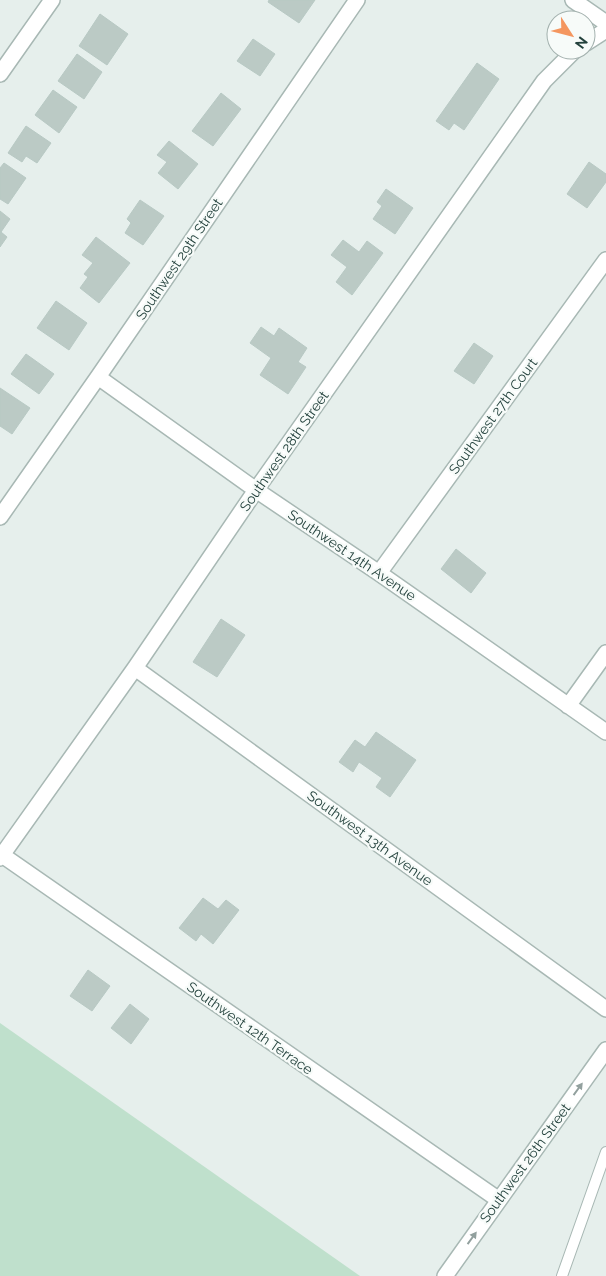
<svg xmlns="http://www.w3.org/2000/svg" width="606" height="1276" viewBox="0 0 606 1276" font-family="Raleway,sans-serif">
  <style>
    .green { fill: #bfe0cc }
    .building { fill: #bbcac5; stroke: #b8c9c4 }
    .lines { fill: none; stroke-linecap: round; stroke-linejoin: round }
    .service-casing { stroke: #a8b8b4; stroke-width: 12 }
    .minor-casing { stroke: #a8b8b4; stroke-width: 18 }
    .service { stroke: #fff; stroke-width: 10 }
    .minor { stroke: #fff; stroke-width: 15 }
    .oneway { fill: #92a09e }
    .labels { text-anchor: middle; stroke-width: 4.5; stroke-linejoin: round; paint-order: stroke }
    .street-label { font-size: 14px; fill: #24423d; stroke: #f7fbf9 }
  </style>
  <rect width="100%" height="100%" fill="#e6efec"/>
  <path class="green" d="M 0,1023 L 360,1276 L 0,1276 Z"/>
  <path class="building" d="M 269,0 L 315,0 L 299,23 L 268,2 Z
    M 100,14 L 128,34 L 107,65 L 79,46 Z
    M 253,39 L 275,54 L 260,76 L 237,61 Z
    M 77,54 L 102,72 L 84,99 L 58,81 Z
    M 477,63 L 499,79 L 464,130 L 454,123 L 449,130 L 436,121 Z
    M 53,90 L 77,107 L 59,133 L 35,115 Z
    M 221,93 L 241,109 L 213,146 L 192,131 Z
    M 26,126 L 51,143 L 37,163 L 26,156 L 22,162 L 8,153 Z
    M 169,141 L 198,164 L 178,189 L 158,173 L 167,162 L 157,155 Z
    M 589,162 L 606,174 L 606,182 L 587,208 L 567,194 Z
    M 4,163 L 26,178 L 8,204 L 0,199 L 0,168 Z
    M 386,189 L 413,208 L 395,234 L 373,219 L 382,206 L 377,202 Z
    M 140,200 L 164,216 L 143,245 L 125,233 L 131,223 L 127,219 Z
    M 0,211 L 10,219 L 1,232 L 7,237 L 0,247 Z
    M 96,237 L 130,263 L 99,303 L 80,288 L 88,277 L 84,274 L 93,263 L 82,255 Z
    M 343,240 L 359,252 L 367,241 L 383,253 L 352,295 L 336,282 L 347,267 L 331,255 Z
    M 56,301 L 87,323 L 69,350 L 37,328 Z
    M 261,327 L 274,336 L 279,328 L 307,348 L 298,362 L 306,367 L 288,394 L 260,375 L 271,358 L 250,343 Z
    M 474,343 L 493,356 L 474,384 L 454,371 Z
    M 26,354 L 54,374 L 39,394 L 11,374 Z
    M 0,388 L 30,408 L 12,434 L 0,426 Z
    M 456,549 L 486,573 L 471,593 L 441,569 Z
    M 221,619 L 245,635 L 217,677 L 193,662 Z
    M 376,732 L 416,760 L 390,797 L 376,787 L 382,778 L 359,762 L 353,772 L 339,762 L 355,740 L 365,747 Z
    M 203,898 L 218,909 L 226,900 L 239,910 L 213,944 L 201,934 L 196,941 L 179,928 Z
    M 88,970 L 110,986 L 92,1011 L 70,996 Z
    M 130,1004 L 149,1019 L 131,1044 L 111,1028 Z"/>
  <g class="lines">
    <g class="service-casing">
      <path id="service" d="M 562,1276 L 606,1152"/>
    </g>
    <g class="minor-casing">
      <path id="minor" d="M 573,0 L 606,23
        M 586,43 L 606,30
        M 0,74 L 52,0
        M 98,377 L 256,490 L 379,573 L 606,732
        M 0,517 L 98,377 L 357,0
        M 379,573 L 606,260
        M 135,668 L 606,1009
        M 568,706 L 606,653
        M 2,855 L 499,1200
        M 0,858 L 135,668 L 256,490 L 544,81 L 575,50
        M 445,1276 L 606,1050"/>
    </g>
    <use href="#service" class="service"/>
    <use href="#minor" class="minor"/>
  </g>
  <defs><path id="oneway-solid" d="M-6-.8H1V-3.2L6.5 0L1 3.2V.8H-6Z" transform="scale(1.25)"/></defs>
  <g class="oneway">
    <use href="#oneway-solid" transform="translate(578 1089) rotate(-54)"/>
    <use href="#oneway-solid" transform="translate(472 1238) rotate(-54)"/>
  </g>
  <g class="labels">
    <g class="street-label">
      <text transform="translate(179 259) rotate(-56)" y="5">Southwest 29th Street</text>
      <text transform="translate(493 416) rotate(-54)" y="5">Southwest 27th Court</text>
      <text transform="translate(284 451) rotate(-55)" y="5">Southwest 28th Street</text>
      <text transform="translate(352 555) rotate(34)" y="5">Southwest 14th Avenue</text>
      <text transform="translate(370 838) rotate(36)" y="5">Southwest 13th Avenue</text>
      <text transform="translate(250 1028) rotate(35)" y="5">Southwest 12th Terrace</text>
      <text transform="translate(525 1163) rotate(-54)" y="5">Southwest 26th Street</text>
    </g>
  </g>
  <g transform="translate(571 35) rotate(126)"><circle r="24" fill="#f7fbf9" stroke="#a3b1ae"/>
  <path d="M0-4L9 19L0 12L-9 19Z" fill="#f4965f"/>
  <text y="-8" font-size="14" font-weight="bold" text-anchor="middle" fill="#24423d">N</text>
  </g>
</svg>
